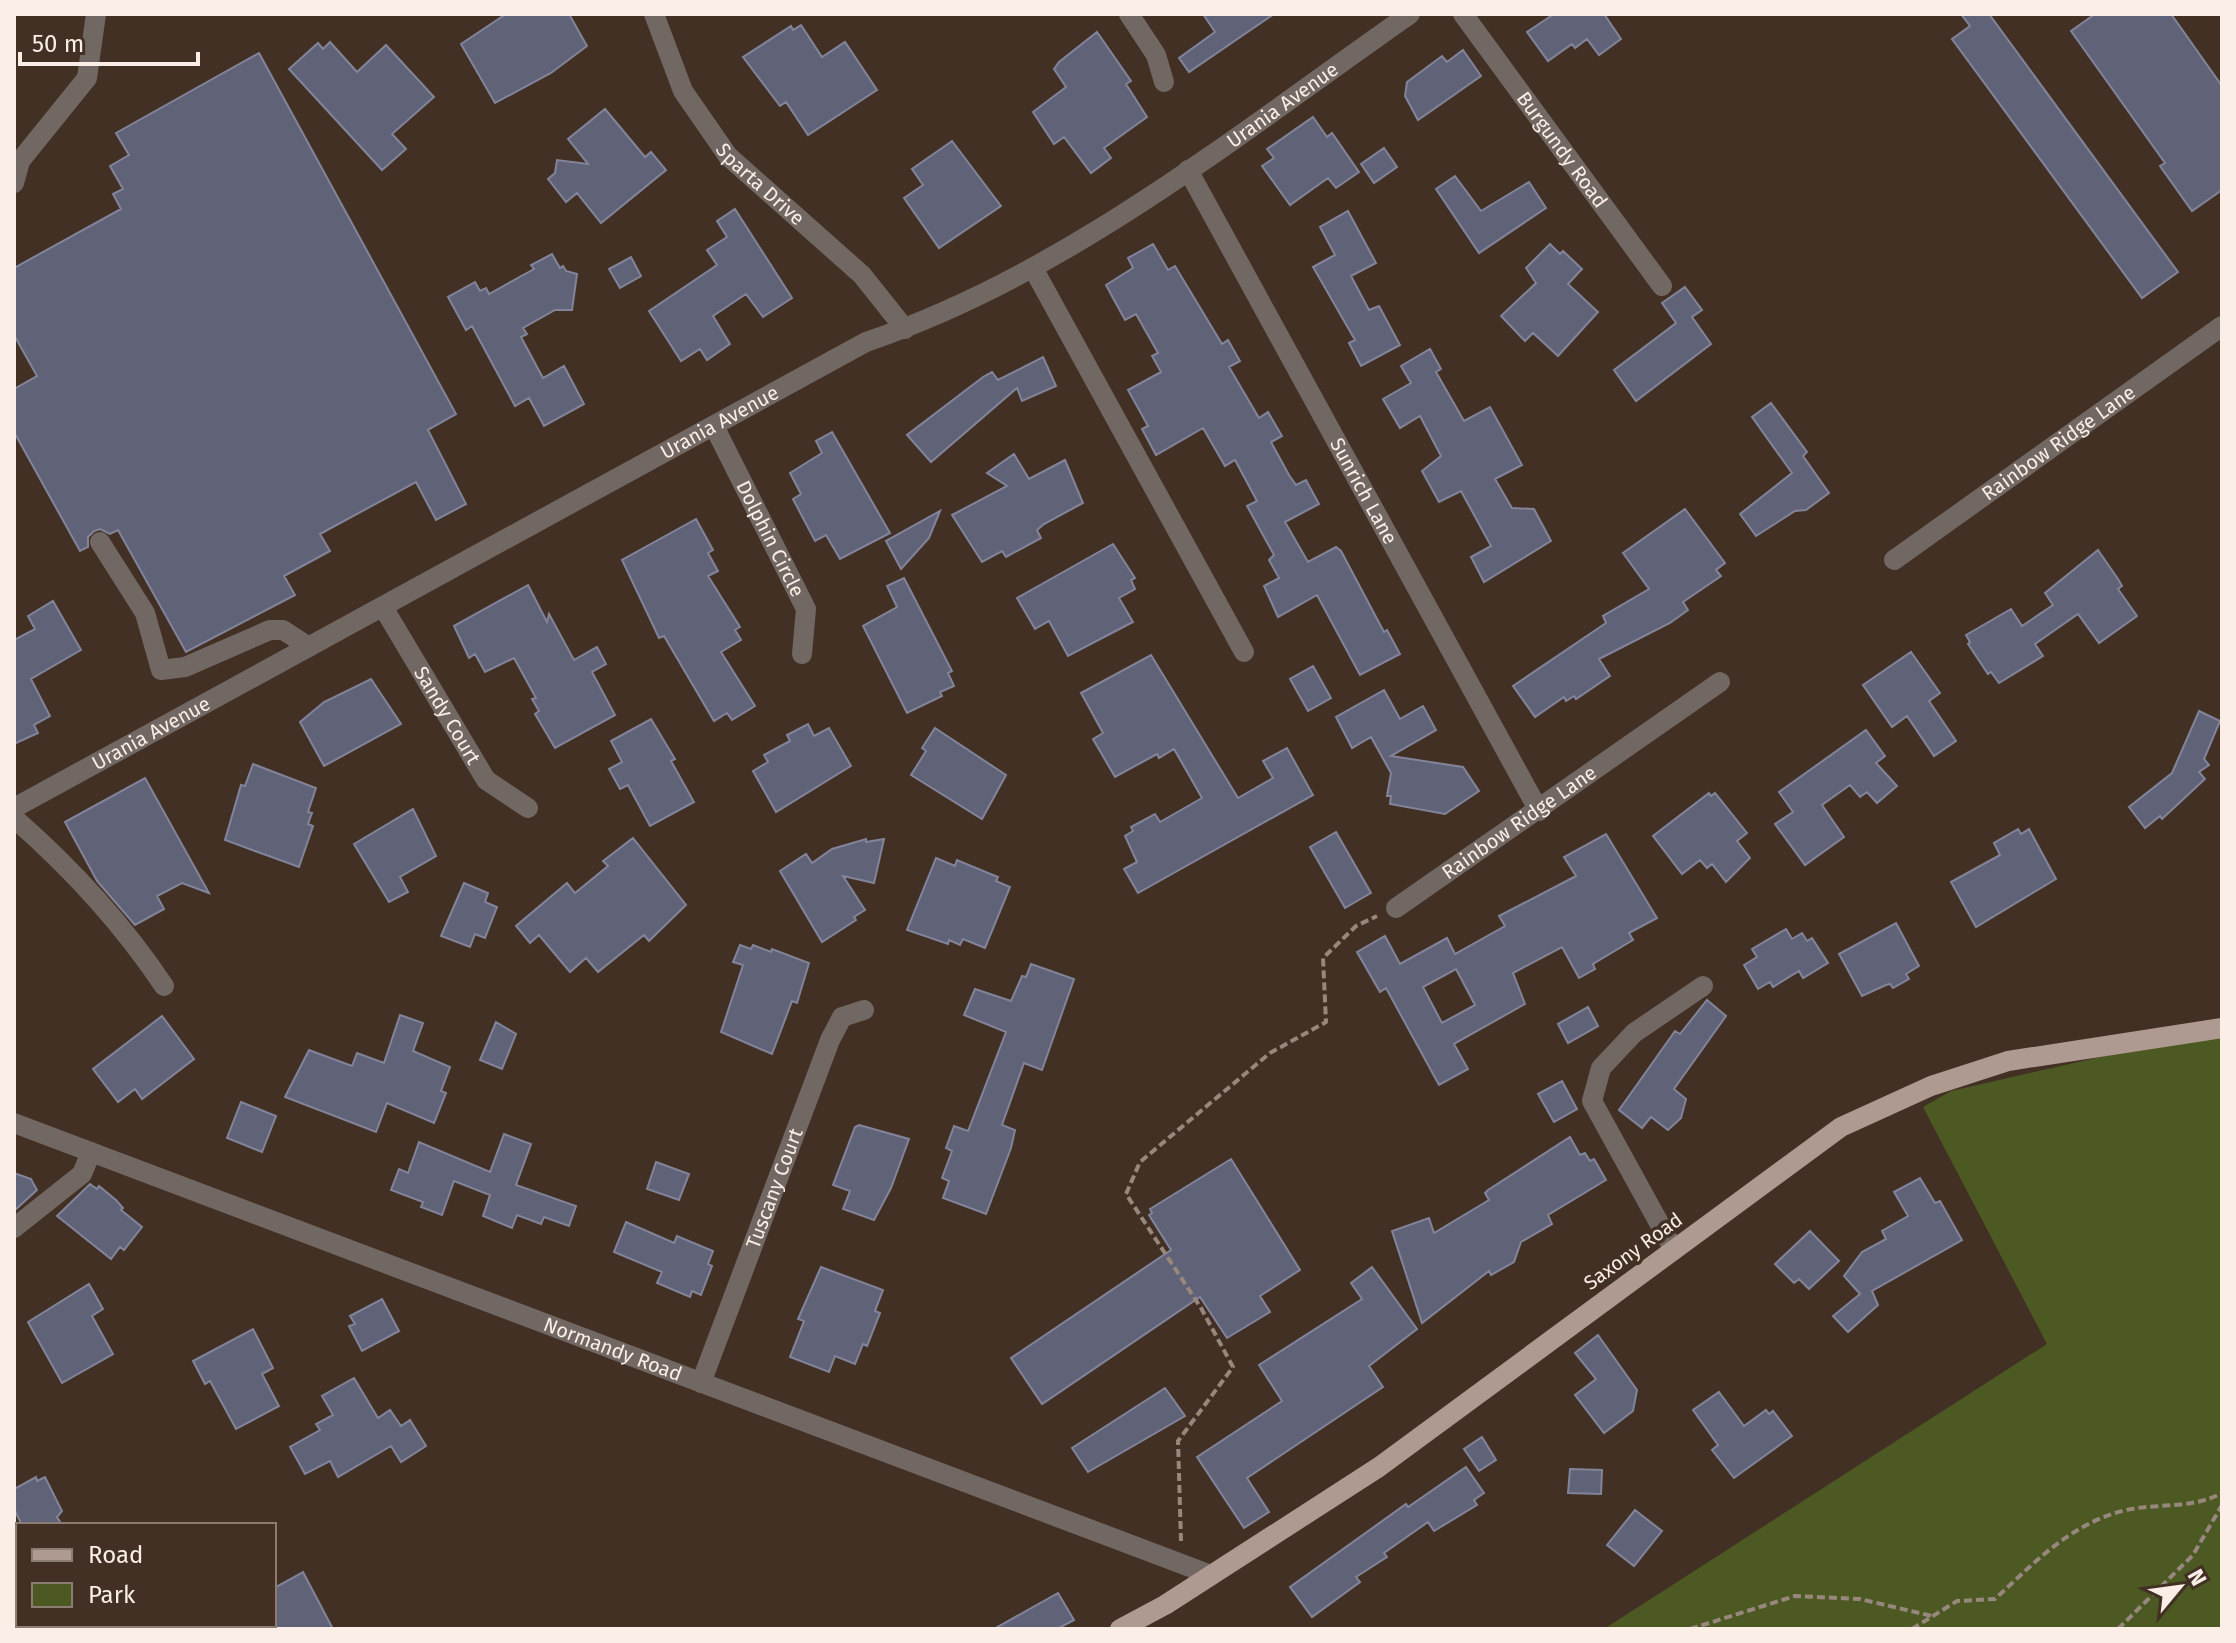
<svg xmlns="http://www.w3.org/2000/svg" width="2236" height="1643" viewBox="0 0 2236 1643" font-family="'Fira Sans',sans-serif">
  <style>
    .green { fill: #4d5922 }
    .building { fill: #606277; stroke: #82849a; stroke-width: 2; fill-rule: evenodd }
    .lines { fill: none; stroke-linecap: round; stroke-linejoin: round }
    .path { stroke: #97877d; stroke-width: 4; stroke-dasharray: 8 4; stroke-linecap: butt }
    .minor { stroke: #726863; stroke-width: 20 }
    .major { stroke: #ae9a90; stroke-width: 20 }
    .labels { text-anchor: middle; stroke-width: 7; stroke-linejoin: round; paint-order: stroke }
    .street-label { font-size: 20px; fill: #faeee6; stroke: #423024 }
  </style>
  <rect width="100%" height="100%" fill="#423024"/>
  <path class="green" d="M 2222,1035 L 2222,1629 L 1604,1629 L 2047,1344 L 1923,1107 L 1951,1091 L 2118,1053 Z"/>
  <path class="building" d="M 506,14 L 569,14 L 587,46 L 551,73 L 495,103 L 461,44 Z
    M 1203,14 L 1274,14 L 1189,72 L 1179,58 L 1215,32 Z
    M 1554,14 L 1604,14 L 1621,39 L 1599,55 L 1587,39 L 1575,48 L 1572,44 L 1548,61 L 1527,32 Z
    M 1961,14 L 1989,14 L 2178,272 L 2142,298 L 1952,39 L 1970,26 Z
    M 2095,14 L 2171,14 L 2222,86 L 2222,190 L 2192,211 L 2160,166 L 2165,163 L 2071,31 Z
    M 801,25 L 822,57 L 845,42 L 877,90 L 808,135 L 786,102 L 780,106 L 743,57 L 791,26 L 793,30 Z
    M 1097,32 L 1131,81 L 1126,84 L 1147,117 L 1104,148 L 1111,158 L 1091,173 L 1064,137 L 1054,144 L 1033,112 L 1066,87 L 1054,69 L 1059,62 Z
    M 330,42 L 357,72 L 386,45 L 434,97 L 392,134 L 406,149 L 382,170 L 289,69 L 318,43 L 323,49 Z
    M 1463,50 L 1481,76 L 1418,120 L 1405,96 L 1407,82 L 1442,56 L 1447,62 Z
    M 259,53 L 456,414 L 428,430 L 466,504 L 436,520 L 416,482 L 320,534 L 330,551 L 284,576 L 295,595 L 186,652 L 118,530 L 110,534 L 100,529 L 94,531 L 88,537 L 88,547 L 80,551 L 14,432 L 14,389 L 37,376 L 14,335 L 14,268 L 121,209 L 113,194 L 123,189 L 110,166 L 129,155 L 116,133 Z
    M 605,109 L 645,157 L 651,152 L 666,170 L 601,223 L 577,193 L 566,202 L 548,179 L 555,173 L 557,160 L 588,164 L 568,139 Z
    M 1313,117 L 1327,137 L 1332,133 L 1359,172 L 1336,188 L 1328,178 L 1290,205 L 1262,166 L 1274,158 L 1267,149 Z
    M 952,141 L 1001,206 L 939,248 L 904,198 L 923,185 L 912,169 Z
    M 1384,148 L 1397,167 L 1374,183 L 1361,164 Z
    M 1455,176 L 1481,211 L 1529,182 L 1546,208 L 1479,253 L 1436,189 Z
    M 735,209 L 792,298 L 763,317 L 746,294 L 713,316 L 730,344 L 707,360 L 700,349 L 681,361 L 649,311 L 717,265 L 707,250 L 727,237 L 717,221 Z
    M 1348,211 L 1376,263 L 1351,276 L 1369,310 L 1379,306 L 1400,345 L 1361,366 L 1349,343 L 1355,340 L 1313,267 L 1335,255 L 1320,227 Z
    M 1153,244 L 1168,270 L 1175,266 L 1222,344 L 1228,340 L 1240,361 L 1229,367 L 1259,418 L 1268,412 L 1282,436 L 1271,442 L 1289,475 L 1296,485 L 1306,480 L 1319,504 L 1285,522 L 1308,562 L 1336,547 L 1341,551 L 1384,632 L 1387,630 L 1400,654 L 1360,675 L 1317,595 L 1278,617 L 1264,586 L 1279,578 L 1269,560 L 1274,555 L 1247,506 L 1257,501 L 1235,460 L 1225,466 L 1203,428 L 1156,455 L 1142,429 L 1148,426 L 1128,390 L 1161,372 L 1152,356 L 1158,353 L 1136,314 L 1125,320 L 1106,285 L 1133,268 L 1128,258 Z
    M 1550,244 L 1560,254 L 1563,251 L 1582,269 L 1568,284 L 1598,312 L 1558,356 L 1533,333 L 1525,341 L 1501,316 L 1536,283 L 1526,268 Z
    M 552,254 L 560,268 L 563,266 L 566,271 L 577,274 L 572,310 L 555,310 L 523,328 L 527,334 L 521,337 L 543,378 L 564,366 L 584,404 L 544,426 L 529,398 L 515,406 L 472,326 L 466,330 L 448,297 L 475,282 L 480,291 L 486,288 L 489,294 L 534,269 L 531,265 Z
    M 631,257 L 641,276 L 620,288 L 609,269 Z
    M 1685,287 L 1702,310 L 1692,317 L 1711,344 L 1636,401 L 1614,370 L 1676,323 L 1662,303 Z
    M 1430,349 L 1441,369 L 1436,372 L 1464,421 L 1490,407 L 1522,465 L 1495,479 L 1512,508 L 1534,509 L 1551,541 L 1484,582 L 1471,557 L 1491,546 L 1461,491 L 1439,502 L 1422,471 L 1441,456 L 1420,416 L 1400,428 L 1383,399 L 1411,383 L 1401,366 Z
    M 1043,357 L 1056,386 L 1022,401 L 1017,388 L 931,462 L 907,435 L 983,377 L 992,372 L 998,380 Z
    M 1771,403 L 1807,452 L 1803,456 L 1829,493 L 1806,510 L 1795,511 L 1756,536 L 1740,514 L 1792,473 L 1752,417 Z
    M 832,432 L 890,533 L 840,559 L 826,535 L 815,541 L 793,499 L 801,494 L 790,473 L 822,453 L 816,441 Z
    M 1014,454 L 1029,479 L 1065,460 L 1083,503 L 1044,524 L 1037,530 L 1041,538 L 1006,557 L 1002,551 L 982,562 L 952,515 L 1007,486 L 987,473 Z
    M 1685,509 L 1725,563 L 1716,570 L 1721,576 L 1683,602 L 1688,610 L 1670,623 L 1599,659 L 1610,676 L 1576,699 L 1574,696 L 1566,701 L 1564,697 L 1535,717 L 1513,686 L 1606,623 L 1603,616 L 1649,589 L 1623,553 Z
    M 940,511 L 929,538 L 901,569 L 886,541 Z
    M 696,519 L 713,550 L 708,553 L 718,571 L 708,576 L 740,627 L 735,630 L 741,640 L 721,652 L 755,706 L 732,720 L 727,713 L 714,721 L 664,636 L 659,638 L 622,560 Z
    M 1113,544 L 1135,578 L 1131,580 L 1135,589 L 1119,598 L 1133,622 L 1068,656 L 1049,621 L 1035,629 L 1017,598 Z
    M 2098,550 L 2118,579 L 2122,586 L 2118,589 L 2137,616 L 2099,643 L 2078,614 L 2035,644 L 2043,656 L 1999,683 L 1991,672 L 1988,674 L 1968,644 L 1970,642 L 1966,635 L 2011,609 L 2022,626 L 2053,605 L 2045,593 Z
    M 904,578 L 952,671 L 948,673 L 954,686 L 940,692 L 942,696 L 907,713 L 863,626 L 897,607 L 887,586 Z
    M 528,585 L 547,622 L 549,614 L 574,660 L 597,647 L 606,664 L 592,672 L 615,715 L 555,748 L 535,714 L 539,711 L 532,699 L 536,698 L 514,658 L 485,672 L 475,654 L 469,658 L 454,626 Z
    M 53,601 L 81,650 L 31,679 L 50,716 L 34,725 L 38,733 L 14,744 L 14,640 L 35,629 L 28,616 Z
    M 1911,652 L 1940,693 L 1929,701 L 1956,741 L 1934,756 L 1907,716 L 1892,727 L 1863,685 Z
    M 1151,655 L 1238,798 L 1273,778 L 1263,761 L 1287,748 L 1313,795 L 1138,893 L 1124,869 L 1137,862 L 1125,836 L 1133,831 L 1131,827 L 1155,814 L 1160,822 L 1202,798 L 1174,749 L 1159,758 L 1157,754 L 1115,777 L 1093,739 L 1103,733 L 1081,693 Z
    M 1313,666 L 1331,698 L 1308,711 L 1290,679 Z
    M 371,679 L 401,724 L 324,766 L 300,722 L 324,702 Z
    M 1384,690 L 1400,719 L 1423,706 L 1436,730 L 1391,756 L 1463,767 L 1479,791 L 1445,814 L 1390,804 L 1391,796 L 1387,796 L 1391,773 L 1371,737 L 1352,748 L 1336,717 Z
    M 2199,711 L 2220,721 L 2204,759 L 2209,765 L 2199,772 L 2205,779 L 2162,819 L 2160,816 L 2145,828 L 2129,807 L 2172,773 Z
    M 651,719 L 675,759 L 671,761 L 694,802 L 650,826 L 628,785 L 620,789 L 609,769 L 622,762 L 611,741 Z
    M 808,724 L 814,736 L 829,728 L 851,766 L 776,812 L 753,771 L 768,762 L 764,755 L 790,741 L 787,735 Z
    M 935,728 L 1006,775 L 982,819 L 911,775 L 926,751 L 922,748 Z
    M 1866,730 L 1885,756 L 1876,763 L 1897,786 L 1877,803 L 1867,792 L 1860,797 L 1850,785 L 1822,805 L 1844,837 L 1805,865 L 1775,824 L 1793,812 L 1779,792 Z
    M 253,764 L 316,788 L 308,812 L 312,813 L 308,824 L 313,826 L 299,867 L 225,840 L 241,785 L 245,786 Z
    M 145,778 L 209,893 L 182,883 L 157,896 L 164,909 L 135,925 L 97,881 L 65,822 Z
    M 1709,793 L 1711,796 L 1715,793 L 1747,833 L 1737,841 L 1750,858 L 1726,882 L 1712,864 L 1707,868 L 1700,860 L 1682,874 L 1653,836 Z
    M 413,809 L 436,856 L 400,877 L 408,892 L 389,902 L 354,844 Z
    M 2018,829 L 2021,834 L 2029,829 L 2056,879 L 1976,927 L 1951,882 L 2000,855 L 1994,843 Z
    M 1336,832 L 1371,893 L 1345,908 L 1310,847 Z
    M 1606,834 L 1657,918 L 1629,933 L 1633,940 L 1593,964 L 1595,969 L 1579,978 L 1562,947 L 1513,973 L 1525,1004 L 1454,1044 L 1468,1069 L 1439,1085 L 1386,988 L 1380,992 L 1357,952 L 1385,936 L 1400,964 L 1447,938 L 1455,954 L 1505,926 L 1499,916 L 1576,876 L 1564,857 ZM 1456,969 L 1475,1005 L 1442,1023 L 1423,987 Z
    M 633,838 L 686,905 L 649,941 L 644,935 L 598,972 L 586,958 L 570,972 L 539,935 L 530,943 L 516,926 L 567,883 L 575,893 L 608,866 L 603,861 Z
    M 866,839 L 866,842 L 884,839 L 874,883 L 843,876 L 865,910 L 854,917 L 856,920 L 822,942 L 780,871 L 806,854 L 812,863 L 832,849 Z
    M 936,858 L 955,866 L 957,860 L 998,877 L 996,881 L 1010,887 L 985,948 L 963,939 L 960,945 L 949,940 L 948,944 L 907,930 Z
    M 464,883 L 488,893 L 485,902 L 497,907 L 485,938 L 475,934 L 470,947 L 441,936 Z
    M 1896,923 L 1919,966 L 1906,974 L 1909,979 L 1893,988 L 1890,984 L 1886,985 L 1862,996 L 1839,954 Z
    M 1786,929 L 1792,939 L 1802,933 L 1807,941 L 1812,938 L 1828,963 L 1803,978 L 1799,971 L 1773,987 L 1770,982 L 1758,989 L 1744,965 L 1757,957 L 1752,949 Z
    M 740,945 L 751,949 L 753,945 L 771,952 L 772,949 L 809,963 L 797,1003 L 792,1001 L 772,1054 L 721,1032 L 743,965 L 733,962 Z
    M 1031,964 L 1074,979 L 1042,1070 L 1024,1063 L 1002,1125 L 1015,1130 L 1011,1148 L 986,1214 L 943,1198 L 949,1181 L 942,1178 L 952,1151 L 946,1148 L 954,1126 L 968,1131 L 1006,1032 L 964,1015 L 975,989 L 1011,1001 L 1022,976 L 1026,977 Z
    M 1707,1000 L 1726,1016 L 1674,1089 L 1686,1099 L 1681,1118 L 1668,1130 L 1651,1117 L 1642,1128 L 1619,1110 L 1675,1031 L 1680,1034 Z
    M 1588,1007 L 1598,1026 L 1568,1043 L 1558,1024 Z
    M 400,1015 L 423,1023 L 413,1051 L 450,1067 L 441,1091 L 446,1093 L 434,1123 L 387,1103 L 376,1132 L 285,1097 L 309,1050 L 352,1066 L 357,1053 L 384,1063 Z
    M 162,1016 L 194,1059 L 142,1099 L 135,1089 L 118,1102 L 93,1069 Z
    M 496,1022 L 516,1034 L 502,1069 L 480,1060 Z
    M 1562,1081 L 1577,1109 L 1554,1122 L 1538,1094 Z
    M 241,1102 L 276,1116 L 262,1152 L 227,1138 Z
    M 859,1125 L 909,1139 L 891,1188 L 874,1220 L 843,1209 L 850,1191 L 833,1185 L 855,1127 Z
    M 504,1134 L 531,1144 L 516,1185 L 576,1206 L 569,1226 L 544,1217 L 541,1224 L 517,1215 L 512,1228 L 483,1216 L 490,1195 L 454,1181 L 442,1215 L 421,1207 L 423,1202 L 391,1190 L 399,1169 L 408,1173 L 419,1142 L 490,1172 Z
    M 1570,1137 L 1580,1155 L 1585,1153 L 1590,1161 L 1594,1159 L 1606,1180 L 1548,1215 L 1552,1224 L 1521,1242 L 1514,1262 L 1491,1275 L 1489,1271 L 1422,1323 L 1392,1231 L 1429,1218 L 1434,1233 L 1489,1200 L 1485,1193 L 1488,1190 Z
    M 1231,1159 L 1300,1270 L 1260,1296 L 1270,1312 L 1227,1338 L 1200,1297 L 1042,1404 L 1011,1358 L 1171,1250 L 1149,1215 L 1152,1213 L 1150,1209 Z
    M 656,1162 L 689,1174 L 679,1200 L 647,1189 Z
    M 14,1173 L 31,1179 L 37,1190 L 14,1211 Z
    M 1920,1178 L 1935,1203 L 1940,1201 L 1962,1240 L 1872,1291 L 1878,1305 L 1848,1332 L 1833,1316 L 1860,1294 L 1844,1276 L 1862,1252 L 1886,1239 L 1882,1231 L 1908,1216 L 1894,1192 Z
    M 90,1184 L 97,1189 L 99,1186 L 116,1200 L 123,1208 L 121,1210 L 142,1227 L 124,1250 L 120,1247 L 111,1259 L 57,1216 Z
    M 626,1222 L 674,1243 L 677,1236 L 713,1251 L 708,1264 L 712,1266 L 701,1295 L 692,1291 L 690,1297 L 657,1283 L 662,1272 L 614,1252 Z
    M 1810,1231 L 1839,1261 L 1809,1289 L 1799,1279 L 1794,1283 L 1775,1264 Z
    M 821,1267 L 883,1290 L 875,1311 L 880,1313 L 867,1346 L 863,1344 L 855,1364 L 835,1356 L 829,1372 L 790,1357 L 804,1321 L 798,1319 Z
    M 1372,1267 L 1417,1329 L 1369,1366 L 1383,1387 L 1247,1478 L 1269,1512 L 1244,1528 L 1197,1457 L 1282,1401 L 1259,1365 L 1362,1299 L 1351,1283 Z
    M 89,1284 L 103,1309 L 92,1316 L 113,1354 L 62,1383 L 28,1322 Z
    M 382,1299 L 399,1331 L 362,1351 L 349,1326 L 355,1324 L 350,1316 Z
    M 253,1329 L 273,1368 L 262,1374 L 279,1406 L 236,1429 L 210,1381 L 205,1384 L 193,1361 Z
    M 1598,1335 L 1637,1390 L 1633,1411 L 1604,1433 L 1575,1395 L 1596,1379 L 1575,1353 Z
    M 354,1378 L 378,1418 L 390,1410 L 401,1426 L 410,1420 L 426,1446 L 401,1462 L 391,1446 L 338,1477 L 330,1461 L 305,1474 L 290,1447 L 320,1430 L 316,1424 L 333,1415 L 322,1396 Z
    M 1165,1388 L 1185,1416 L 1088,1472 L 1072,1448 Z
    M 1719,1392 L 1744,1426 L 1766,1410 L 1769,1414 L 1773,1411 L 1792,1436 L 1734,1478 L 1712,1450 L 1718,1445 L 1693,1410 Z
    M 1482,1437 L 1496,1460 L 1479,1471 L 1464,1449 Z
    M 1466,1467 L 1484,1493 L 1474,1500 L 1477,1505 L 1434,1531 L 1428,1522 L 1384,1553 L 1387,1557 L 1356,1577 L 1360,1582 L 1312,1617 L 1290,1587 L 1406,1504 L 1408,1507 Z
    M 1570,1469 L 1602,1470 L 1601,1494 L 1568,1493 Z
    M 36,1477 L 37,1481 L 45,1477 L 62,1511 L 57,1517 L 62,1525 L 22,1525 L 14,1509 L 14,1489 Z
    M 1635,1510 L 1662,1531 L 1634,1566 L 1607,1545 Z
    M 303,1572 L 333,1629 L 274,1629 L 274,1588 Z
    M 1058,1593 L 1074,1620 L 1057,1629 L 994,1629 Z"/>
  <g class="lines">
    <path class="path" d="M 1181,1541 L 1178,1441 L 1233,1367 L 1201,1308 L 1126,1194 L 1140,1162 L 1270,1053 L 1326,1022 L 1323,958 L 1356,926 L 1377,916
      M 1690,1629 L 1795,1596 L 1860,1599 L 1932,1616
      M 1912,1629 L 1957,1601 L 1995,1599 C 2034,1563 2071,1523 2126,1510 C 2158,1503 2193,1509 2222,1493
      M 2118,1629 L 2193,1555 L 2222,1505"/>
    <g class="minor">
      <path id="s1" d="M 654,14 L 683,91 L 728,156 L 862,275 L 905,329"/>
      <path d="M 1129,14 L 1156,55 L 1164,82"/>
      <path id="s2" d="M 1463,14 L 1662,286"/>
      <path id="s3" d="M 1188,170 L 1539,811"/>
      <path d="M 14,183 L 20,161 L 87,78 L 96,14"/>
      <path d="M 1033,268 L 1244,652"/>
      <path id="s4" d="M 714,426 L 806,609 L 802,654"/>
      <path d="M 100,542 L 145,613 L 161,670 L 185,667 L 270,630 L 283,630 L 309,647"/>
      <path id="s5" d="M 1894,560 L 2222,326"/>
      <path id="s6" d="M 383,607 L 486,780 L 528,808"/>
      <path id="s7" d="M 14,808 L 866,342 C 1067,274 1238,134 1410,14"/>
      <path d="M 14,818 C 70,867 122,923 164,986"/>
      <path id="s8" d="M 1396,908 L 1720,682"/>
      <path id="s9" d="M 14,1123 L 1211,1575"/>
      <path d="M 14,1228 L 82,1174 L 91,1152"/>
      <path d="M 1674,1250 L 1592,1101 L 1601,1068 L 1634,1033 L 1703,986"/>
      <path id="s10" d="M 701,1383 L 830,1040 L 842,1017 L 864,1010"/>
    </g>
    <path class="major" d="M 1120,1629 L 1165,1605 L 1379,1467 L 1841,1127 L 1931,1086 L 2008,1061 L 2222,1028"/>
  </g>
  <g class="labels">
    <g class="street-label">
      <text dy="7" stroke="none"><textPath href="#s7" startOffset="1452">Urania Avenue</textPath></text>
      <text dy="7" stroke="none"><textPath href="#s2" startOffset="168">Burgundy Road</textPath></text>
      <text dy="7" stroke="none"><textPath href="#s1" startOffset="204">Sparta Drive</textPath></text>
      <text dy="7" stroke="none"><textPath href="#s7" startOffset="804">Urania Avenue</textPath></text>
      <text dy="7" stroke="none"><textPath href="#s5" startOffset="202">Rainbow Ridge Lane</textPath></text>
      <text dy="7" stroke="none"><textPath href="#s3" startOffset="366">Sunrich Lane</textPath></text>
      <text dy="7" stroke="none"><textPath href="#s4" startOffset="126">Dolphin Circle</textPath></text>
      <text dy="7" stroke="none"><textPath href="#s6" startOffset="126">Sandy Court</textPath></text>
      <text dy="7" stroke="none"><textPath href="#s7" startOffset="156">Urania Avenue</textPath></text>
      <text dy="7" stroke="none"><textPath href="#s8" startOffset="150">Rainbow Ridge Lane</textPath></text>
      <text dy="7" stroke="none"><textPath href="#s10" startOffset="208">Tuscany Court</textPath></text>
      <text transform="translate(1633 1251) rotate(-36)" y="7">Saxony Road</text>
      <text dy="7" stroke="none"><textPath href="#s9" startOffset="640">Normandy Road</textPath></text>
    </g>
  </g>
  <rect width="2236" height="1643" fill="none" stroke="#faeee6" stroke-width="32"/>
  <rect x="16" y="1523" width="260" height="104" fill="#423024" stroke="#8c7c72" stroke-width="2"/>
  <rect x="32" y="1549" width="40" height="12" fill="#ae9a90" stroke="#8c7c72" stroke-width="2"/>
  <text x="88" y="1563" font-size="24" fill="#faeee6">Road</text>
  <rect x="32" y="1583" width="40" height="24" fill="#4d5922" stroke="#8c7c72" stroke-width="2"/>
  <text x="88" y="1603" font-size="24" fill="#faeee6">Park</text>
  <g transform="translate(2180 1587) rotate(61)" stroke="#423024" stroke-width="6" paint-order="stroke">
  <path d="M0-6L14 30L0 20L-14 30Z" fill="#faeee6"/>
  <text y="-12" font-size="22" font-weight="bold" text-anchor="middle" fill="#faeee6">N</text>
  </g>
  <path d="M20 52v12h178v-12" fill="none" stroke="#faeee6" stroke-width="4"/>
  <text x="32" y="52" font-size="24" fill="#faeee6" stroke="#423024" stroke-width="6" paint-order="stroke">50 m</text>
</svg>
